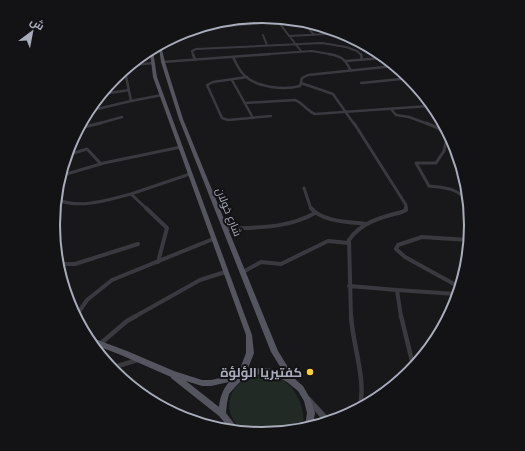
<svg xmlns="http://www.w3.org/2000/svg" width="525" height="451" viewBox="0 0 525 451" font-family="'DM Sans',Cairo,sans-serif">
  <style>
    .green { fill: #212a24 }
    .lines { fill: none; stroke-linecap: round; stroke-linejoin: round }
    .street-far4 { stroke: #39393f; stroke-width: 2 }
    .street-far3 { stroke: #39393f; stroke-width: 2.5 }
    .street-far2 { stroke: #39393f; stroke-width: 3 }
    .street-far1 { stroke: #39393f; stroke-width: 4 }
    .street { stroke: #39393f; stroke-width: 4.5 }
    .secondary { fill: #46474f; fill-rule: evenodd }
    .primary { fill: #54555e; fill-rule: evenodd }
    .poi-dot { fill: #fbd02f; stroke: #131315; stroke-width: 1.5 }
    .labels { text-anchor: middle; stroke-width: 4; stroke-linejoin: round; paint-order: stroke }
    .street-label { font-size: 11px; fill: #a9acba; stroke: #131315 }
    .near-poi-label { font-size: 13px; font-weight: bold; fill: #a9acba; stroke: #131315; text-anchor: end }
    .rim { fill: none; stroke: #a9acba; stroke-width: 2 }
  </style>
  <rect width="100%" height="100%" fill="#18181a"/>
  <path class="green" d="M 259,374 C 279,375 293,383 300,402 C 303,411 305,418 302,427 C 289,430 274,435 262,435 C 220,433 218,382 259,374 Z"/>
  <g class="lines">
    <path class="street-far4" d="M 276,19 L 301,51
      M 305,24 L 314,35
      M 307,27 L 316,27
      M 200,28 L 278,22
      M 263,35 L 267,45
      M 289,36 L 345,33
      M 193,55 L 192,51 L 196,49 L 322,43 L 346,47 L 357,51 L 361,55
      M 256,55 L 312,51 L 335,55"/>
    <path class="street-far3" d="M 193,54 L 195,60
      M 329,54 C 343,57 345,59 351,71
      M 361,54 L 362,60
      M 233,57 C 236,63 239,71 245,76 C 258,88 284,90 300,86 L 302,78 L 308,75 L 394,66
      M 346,61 L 381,58
      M 163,62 L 270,54
      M 133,65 L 153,63
      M 126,76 L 131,101 L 162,95
      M 114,77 L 126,76 L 126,70
      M 247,77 L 213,82 L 207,85 L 222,118 L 228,120 L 271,116
      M 232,80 L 253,118
      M 301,83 L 333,94 L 354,124
      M 361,83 L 411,78
      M 103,94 L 129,90
      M 245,103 L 295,100 C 303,103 307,111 315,114 L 429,106
      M 391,109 L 396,115 L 409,117 L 428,124
      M 93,110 L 131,101
      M 97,124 L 122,117"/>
    <path class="street-far2" d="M 354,123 L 406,205 L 406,209
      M 426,123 L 438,128 L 447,137 L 444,151 L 436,163 L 416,163 L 429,186 C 445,188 461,188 468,204
      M 80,128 L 101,123
      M 67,155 L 87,149 L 101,164
      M 63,175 L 104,163 L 181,147
      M 304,188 L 311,209
      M 58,200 C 82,209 107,200 131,194
      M 147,209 L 131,194 L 190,174"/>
    <path class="street-far1" d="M 146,208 L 167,228 L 158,262
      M 311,208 C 322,222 350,222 366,224
      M 225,229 C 256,227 287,229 315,213
      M 61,264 L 75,264 L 138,244
      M 243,272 L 261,262 L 281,264 L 328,241 L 349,243
      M 349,286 L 397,290 L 401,317
      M 397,290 L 456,294 L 459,292
      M 459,291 L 459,288 L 454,284 L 405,257 L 396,249 L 398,245 L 422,237 L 469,240
      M 76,316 L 87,300 L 112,280 L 213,239
      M 134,317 L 200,280 L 225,272
      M 351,317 L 349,240 C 361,222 382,217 402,212 L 406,210 L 406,208"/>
    <path class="street" d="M 351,316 C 353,347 366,377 360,408
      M 401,316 L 414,369
      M 100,344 L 127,321 L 136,316
      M 109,366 L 118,366 L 137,360"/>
    <path class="secondary" d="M 308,396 L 310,397 L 332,421 L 325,423 L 306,401 L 305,399 L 306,397 Z"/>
    <path class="primary" d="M 161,46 L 165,62 L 183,119 L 278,351 L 296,380 L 303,386 L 311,400 L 315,413 L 313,425 L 305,426 L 307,413 L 304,401 L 298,391 L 287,382 L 276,376 L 264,374 L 252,375 L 241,381 L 237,385 L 229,394 L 227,403 L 226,413 L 239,430 L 229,428 L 219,416 L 171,378 L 171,377 L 121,355 L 95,345 L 91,339 L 95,339 L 127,351 L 174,371 L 202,380 L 211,380 L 238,374 L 246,353 L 246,335 L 153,77 L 150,53 L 153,51 L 157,77 L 252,335 L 254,353 L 247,371 C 259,366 273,368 284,373 L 271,352 L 179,119 L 161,62 L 159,48 ZM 186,381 L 202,386 L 211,386 L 229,382 C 223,389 220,397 219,407 Z"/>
  </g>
  <circle class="poi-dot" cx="310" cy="372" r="4"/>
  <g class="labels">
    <g class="street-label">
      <text transform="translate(229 212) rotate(68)" y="4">شارع خولان</text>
    </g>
    <g class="near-poi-label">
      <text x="302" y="377">كفتيريا الؤلؤة</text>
    </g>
  </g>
  <path d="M0 0H525V451H0ZM60 225a202 202 0 1 1 404 0a202 202 0 1 1-404 0Z" fill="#131315" fill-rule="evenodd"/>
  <path class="rim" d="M60 225a202 202 0 1 1 404 0a202 202 0 1 1-404 0Z"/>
  <g transform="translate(32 32) rotate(32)" stroke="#131315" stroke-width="3" paint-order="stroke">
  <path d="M0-3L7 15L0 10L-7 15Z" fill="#a9acba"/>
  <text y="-6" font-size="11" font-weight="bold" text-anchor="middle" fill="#a9acba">ش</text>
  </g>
</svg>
